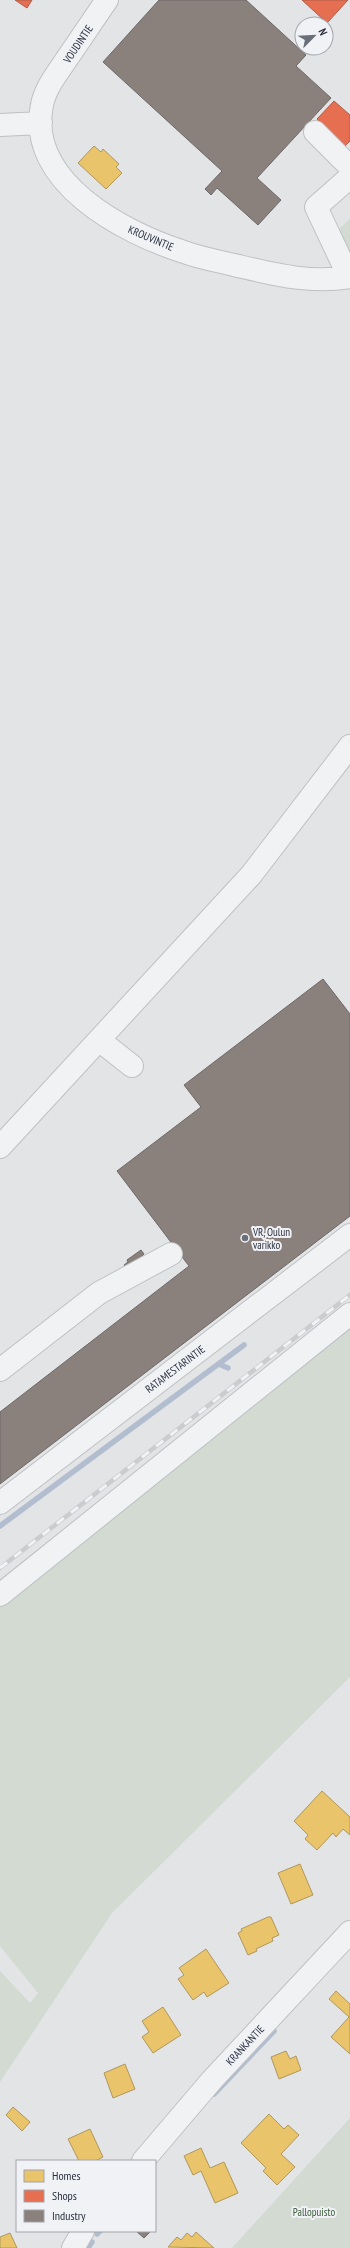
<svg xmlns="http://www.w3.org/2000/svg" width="350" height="2248" viewBox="0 0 350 2248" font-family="'PT Sans Narrow',sans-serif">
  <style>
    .green { fill: #d2dad2 }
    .homes { fill: #e9c46a; stroke: #b0975d }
    .shops { fill: #e76f51; stroke: #ae5c4b }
    .industry { fill: #8a817c; stroke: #6d6869 }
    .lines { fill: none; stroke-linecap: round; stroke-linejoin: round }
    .stream { stroke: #b2becf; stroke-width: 5.5 }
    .minor-casing { stroke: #bfc0c3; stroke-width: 24 }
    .minor { stroke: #f1f2f4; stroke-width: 22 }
    .rail-casing { stroke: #cbccce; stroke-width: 4.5 }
    .rail { stroke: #f0f2f6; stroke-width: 3; stroke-dasharray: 9; stroke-linecap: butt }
    .poi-dot { fill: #6a6e79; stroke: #f0f2f6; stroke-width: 1.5 }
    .labels { text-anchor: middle; stroke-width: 4; stroke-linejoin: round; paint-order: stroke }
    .street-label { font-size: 11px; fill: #2a2f3e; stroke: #f0f2f6 }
    .poi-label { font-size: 11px; fill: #2a2f3e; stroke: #f0f2f6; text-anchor: start }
    .park-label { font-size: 11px; fill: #3b5939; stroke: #f0f2f6 }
  </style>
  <rect width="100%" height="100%" fill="#e2e4e6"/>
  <path class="green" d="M 350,219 L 350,254 L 345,251 L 339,229 Z
    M 350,1326 L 350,1677 L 112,1913 L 0,2082 L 0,1971 L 30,2003 L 38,1993 L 0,1946 L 0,1604 Z
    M 350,2118 L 350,2248 L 232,2248 Z"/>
  <path class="homes" d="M 94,146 L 101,152 L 103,149 L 119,164 L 116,167 L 122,173 L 106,189 L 78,163 Z
    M 322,1791 L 350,1817 L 350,1835 L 343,1829 L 336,1837 L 333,1833 L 317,1850 L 305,1839 L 308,1835 L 294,1821 Z
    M 300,1864 L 313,1895 L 291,1904 L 278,1873 Z
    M 268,1917 L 271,1917 L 279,1935 L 272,1938 L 273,1941 L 256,1949 L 257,1951 L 248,1955 L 238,1933 L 242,1931 L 241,1929 Z
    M 206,1949 L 229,1983 L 207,1997 L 204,1992 L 193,2000 L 178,1979 L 184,1975 L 179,1968 Z
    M 336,1991 L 350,2004 L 350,2054 L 331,2037 L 349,2017 L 329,1999 Z
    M 163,2007 L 181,2035 L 153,2053 L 142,2037 L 149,2032 L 142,2021 Z
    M 286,2051 L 290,2059 L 296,2056 L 301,2070 L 279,2079 L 271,2057 Z
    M 125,2064 L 135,2089 L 113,2098 L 104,2073 Z
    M 13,2107 L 30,2122 L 22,2131 L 6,2115 Z
    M 269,2114 L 284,2129 L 288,2125 L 299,2135 L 281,2154 L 295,2167 L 277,2185 L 263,2171 L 266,2168 L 241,2143 Z
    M 90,2129 L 103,2157 L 95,2161 L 79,2161 L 68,2139 Z
    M 201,2148 L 210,2168 L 224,2162 L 238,2193 L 215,2203 L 201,2171 L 193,2175 L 184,2156 Z
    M 196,2232 L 214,2248 L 168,2247 L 177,2237 L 181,2240 L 187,2233 L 192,2237 Z
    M 10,2233 L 17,2248 L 0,2248 L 0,2237 Z"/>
  <path class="shops" d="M 15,0 L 32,0 L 27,8 Z
    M 302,0 L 348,0 L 327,23 Z
    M 334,101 L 350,115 L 350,141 L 345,146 L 317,119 Z"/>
  <path class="industry" d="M 159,0 L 246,0 L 306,55 L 296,66 L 331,98 L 257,178 L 281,200 L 258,225 L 217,188 L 211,195 L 205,189 L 222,171 L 103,62 Z
    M 323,979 L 350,1014 L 350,1216 L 0,1484 L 0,1412 L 189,1266 L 117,1171 L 201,1107 L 184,1085 Z
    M 141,1250 L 144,1254 L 127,1269 L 124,1265 L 128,1262 L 127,1260 Z
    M 136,2231 L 149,2231 L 150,2232 L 144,2238 Z"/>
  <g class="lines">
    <path class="stream" d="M 219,1364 L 228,1368
      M 0,1526 L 244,1345
      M 214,2094 L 274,2031
      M 97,2234 L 100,2231
      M 88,2248 L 92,2242"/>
    <g class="minor-casing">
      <path id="minor" d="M 107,0 C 93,20 80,40 66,60 C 57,74 45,88 42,105 C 26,182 124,233 184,252 C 200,258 218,261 234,265 C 273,274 310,284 350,277
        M 0,125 L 41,123
        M 315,132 L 350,167
        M 349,277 L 316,207 L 350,177
        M 99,1040 L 132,1066
        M 0,1147 L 251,875 L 350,746
        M 0,1370 L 99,1293 L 171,1254
        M 0,1503 L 350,1235
        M 0,1595 L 350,1314
        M 143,2161 L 212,2080 L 350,1932
        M 73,2248 L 83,2231"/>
    </g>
    <use href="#minor" class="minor"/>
    <g class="rail-casing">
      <path id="rail" d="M 0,1568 L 350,1295"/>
    </g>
    <use href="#rail" class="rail"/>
  </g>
  <circle class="poi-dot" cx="245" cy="1238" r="4"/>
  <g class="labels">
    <g class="street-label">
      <text transform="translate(78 44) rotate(-56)" y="4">VOUDINTIE</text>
      <text transform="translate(151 238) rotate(23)" y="4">KROUVINTIE</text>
      <text transform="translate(175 1369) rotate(-37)" y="4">RATAMESTARINTIE</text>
      <text transform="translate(245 2045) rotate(-47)" y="4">KRANKANTIE</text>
    </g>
    <g class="poi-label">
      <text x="253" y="1236">VR, Oulun<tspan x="253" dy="13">varikko</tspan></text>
    </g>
    <g class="park-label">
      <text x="314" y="2216">Pallopuisto</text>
    </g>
  </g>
  <rect x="16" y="2160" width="140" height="72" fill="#f0f2f6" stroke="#a1a4ac"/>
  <rect x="24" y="2170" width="20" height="12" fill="#e9c46a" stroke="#a1a4ac"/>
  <text x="52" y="2180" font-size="12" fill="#2a2f3e">Homes</text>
  <rect x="24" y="2190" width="20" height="12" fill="#e76f51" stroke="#a1a4ac"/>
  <text x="52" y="2200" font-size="12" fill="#2a2f3e">Shops</text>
  <rect x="24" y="2210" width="20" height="12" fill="#8a817c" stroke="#a1a4ac"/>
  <text x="52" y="2220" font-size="12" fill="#2a2f3e">Industry</text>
  <g transform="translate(314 36) rotate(66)"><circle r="19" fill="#f0f2f6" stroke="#a1a4ac"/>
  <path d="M0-3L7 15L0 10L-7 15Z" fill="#6a6e79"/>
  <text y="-6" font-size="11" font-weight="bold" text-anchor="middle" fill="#2a2f3e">N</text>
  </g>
</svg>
